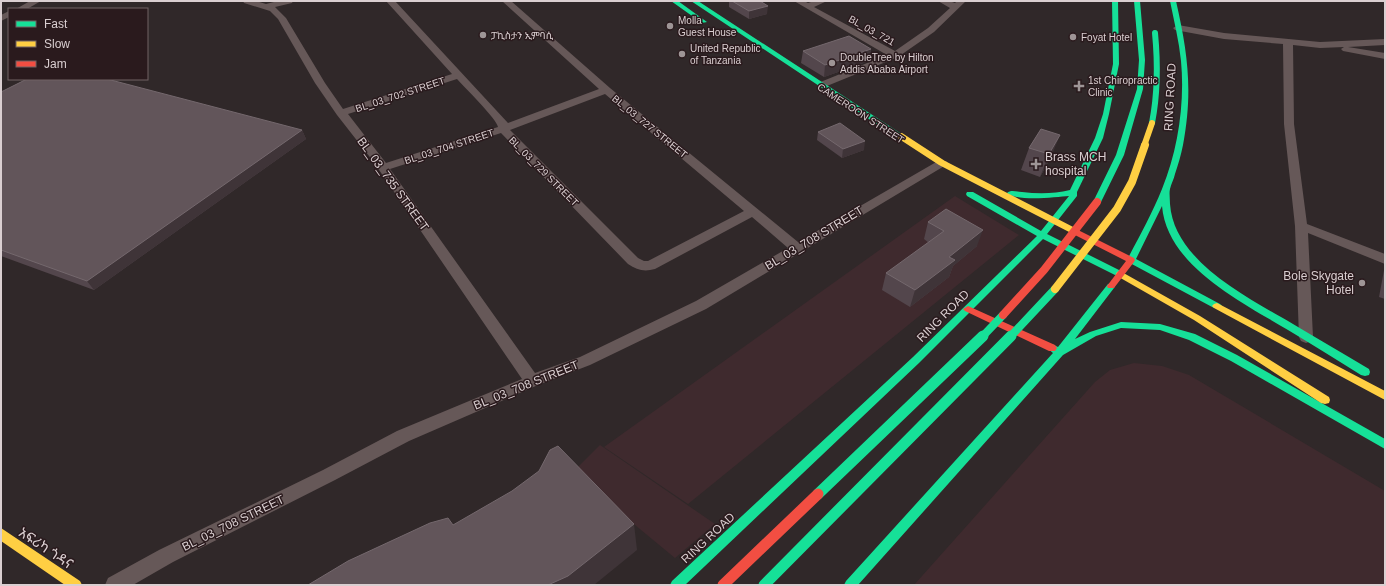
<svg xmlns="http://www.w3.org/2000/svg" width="1386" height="586" viewBox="0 0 1386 586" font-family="Arial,'Noto Sans Ethiopic',sans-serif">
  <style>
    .built { fill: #3f2a2e }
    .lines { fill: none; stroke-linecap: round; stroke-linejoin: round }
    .street { fill: #665858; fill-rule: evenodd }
    .fast { fill: #16e098; fill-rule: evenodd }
    .slow { fill: #ffcf43; fill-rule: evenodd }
    .jam { fill: #f24e42; fill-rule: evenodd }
    .fast-bridge-far2 { stroke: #16e098; stroke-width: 6 }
    .fast-bridge-far1 { stroke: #16e098; stroke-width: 8 }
    .fast-bridge { stroke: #16e098; stroke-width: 11 }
    .slow-bridge-far1 { stroke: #ffcf43; stroke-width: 6 }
    .slow-bridge { stroke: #ffcf43; stroke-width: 8 }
    .jam-bridge-far1 { stroke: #f24e42; stroke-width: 8 }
    .jam-bridge { stroke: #f24e42; stroke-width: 11 }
    .wall { fill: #53464c }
    .shaded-wall { fill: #3f3438 }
    .building { fill: #62555a; stroke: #74686d }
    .poi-dot { fill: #9e9596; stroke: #2a1a1d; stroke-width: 1.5 }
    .labels { text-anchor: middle; stroke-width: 3; stroke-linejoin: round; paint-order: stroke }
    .far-poi-label { font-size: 10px; fill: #dacfd1; stroke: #2a1a1d; text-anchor: start }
    .far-street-label { font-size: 10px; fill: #dacfd1; stroke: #2a1a1d }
    .street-label { font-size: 12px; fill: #dacfd1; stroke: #2a1a1d }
    .poi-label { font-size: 12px; fill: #dacfd1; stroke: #2a1a1d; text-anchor: start }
    .near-street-label { font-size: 14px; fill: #dacfd1; stroke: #2a1a1d }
  </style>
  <rect width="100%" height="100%" fill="#302829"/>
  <path class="built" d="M 955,196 L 1019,235 L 688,504 L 604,447 Z
    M 1134,363 L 1162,366 L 1189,375 L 1385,491 L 1385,585 L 914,585 L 1095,382 L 1110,370 Z
    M 600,445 L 715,524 L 675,558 L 572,473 Z"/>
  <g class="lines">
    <path class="street" d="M 30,1 L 41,1 L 27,9 L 16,9 Z
      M 243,1 L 256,1 L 266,4 L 278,1 L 293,1 L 292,3 L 275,7 L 286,18 L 325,83 L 343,109 L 452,74 L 386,1 L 395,1 L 508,123 L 599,89 L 502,1 L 511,1 L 610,88 L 798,242 L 938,161 L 946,161 L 948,163 L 946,165 L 706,309 L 590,365 L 538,385 L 409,441 L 335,480 L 173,562 L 133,585 L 105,585 L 108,578 L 159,550 L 323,470 L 397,431 L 522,379 L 373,161 L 337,115 L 315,83 L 278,19 L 270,11 L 244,3 ZM 457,79 C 464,87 497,119 498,127 L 386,163 L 348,114 ZM 605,94 L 744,211 L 648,261 L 644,261 L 638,258 L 510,130 ZM 501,133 L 628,264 C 637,270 644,272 655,269 L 752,217 L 788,248 L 696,301 L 580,357 L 535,373 L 390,169 Z
      M 794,1 L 804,1 L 808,3 L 814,1 L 827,1 L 814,7 L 895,51 L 928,28 L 950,8 L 938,1 L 949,1 L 955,3 L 957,1 L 966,1 L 934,32 L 898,57 L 822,88 L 817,85 L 818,83 L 887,55 Z
      M 9,11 L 9,17 L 1,21 L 1,15 Z
      M 1178,25 L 1224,33 L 1320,42 L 1385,39 L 1385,45 L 1348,47 L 1385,53 L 1385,59 L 1343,51 L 1341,49 L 1344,47 L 1320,48 L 1293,45 L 1294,124 L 1307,224 L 1385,254 L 1385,264 L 1308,233 L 1313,337 L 1311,341 L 1306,343 L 1301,341 L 1299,337 L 1295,226 L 1284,124 L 1283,44 L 1224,39 L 1175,30 L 1173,28 Z"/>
    <path class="fast" d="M 671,1 L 678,1 L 707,22 L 702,23 Z
      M 691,1 L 698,1 L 903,135 L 899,137 L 896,137 Z
      M 1112,1 L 1118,1 L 1119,64 L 1109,114 L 1103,138 L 1077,192 L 1077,196 L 1047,234 L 1123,272 L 1124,274 L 1123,276 L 1117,276 L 1043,239 L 919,363 L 685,585 L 670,585 L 672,581 L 913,357 L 1037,236 L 967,196 L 966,194 L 967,192 L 973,192 L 1041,231 L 1069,196 C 1056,197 1018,202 1007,193 C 1011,189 1017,192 1022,192 C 1038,194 1054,194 1070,190 L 1095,138 L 1103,114 L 1113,64 Z
      M 1134,1 L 1140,1 L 1145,60 L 1143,89 L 1124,155 L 1101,202 L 1097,204 L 1093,202 L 1116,155 L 1137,89 L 1139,60 Z
      M 1170,1 L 1176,1 C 1188,54 1193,91 1183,145 C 1181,155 1178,165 1175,174 C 1174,179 1171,184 1170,189 C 1169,193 1170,199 1170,204 C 1174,262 1249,298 1293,324 C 1318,339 1344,354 1369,369 L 1370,372 L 1369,375 L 1365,376 L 1361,375 C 1337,360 1313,345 1288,330 C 1243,303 1167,266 1162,206 L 1136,259 L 1220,304 L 1222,306 L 1220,308 L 1214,308 L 1128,262 L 1127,260 C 1139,237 1152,214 1162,189 C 1178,150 1185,103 1181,61 C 1179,41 1174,21 1170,1 Z
      M 1111,283 L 1114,284 L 1115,286 L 1114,288 L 1075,339 L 1090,332 L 1121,322 L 1160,324 L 1195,334 L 1237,355 L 1385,439 L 1385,449 L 1231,361 L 1189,340 L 1160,330 L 1121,328 L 1096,336 L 1063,355 L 858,585 L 844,585 L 846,581 L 1053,353 L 1047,348 L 1049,345 L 1052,344 L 1058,347 L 1108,284 Z"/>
    <path class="slow" d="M 896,133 L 902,133 L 945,161 L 1079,230 L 1080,232 L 1079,234 L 1073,234 L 939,165 L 896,137 Z
      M 1120,271 L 1200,316 L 1329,397 L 1330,400 L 1329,403 L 1325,404 L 1321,403 L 1194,320 L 1117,276 L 1116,274 L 1117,272 Z
      M 1217,303 L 1385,391 L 1385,400 L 1214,308 L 1212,306 L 1214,304 Z
      M 1,528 L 80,581 L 82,585 L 65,585 L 1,541 Z"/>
    <path class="jam" d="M 1076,229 L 1134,258 L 1135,260 L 1134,262 L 1114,288 L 1108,288 L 1107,286 L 1126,261 L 1073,234 L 1072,232 L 1073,230 Z
      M 968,306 L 1055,345 L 1057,348 L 1055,351 L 1049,351 L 965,311 L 963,309 Z"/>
    <path class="fast-bridge-far2" d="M 1152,123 C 1158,92 1158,64 1155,33"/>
    <path class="fast-bridge-far1" d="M 982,337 L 1003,315
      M 1010,337 L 1055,289"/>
    <path class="fast-bridge" d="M 818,494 L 983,336
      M 764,585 L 1011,336"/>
    <path class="slow-bridge-far1" d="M 1144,146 L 1152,123"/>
    <path class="slow-bridge" d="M 1055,289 L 1117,209 L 1132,182 L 1145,145"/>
    <path class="jam-bridge-far1" d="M 1003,315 L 1044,270 L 1097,202"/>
    <path class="jam-bridge" d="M 723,585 L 818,494"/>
  </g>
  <path class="wall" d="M 729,1 L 760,1 L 767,14 L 749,19 L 729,7 Z
    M 871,49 L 869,61 L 824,77 L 801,63 L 803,51 Z
    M 1,92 L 302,130 L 306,139 L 94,290 L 1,256 Z
    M 1041,129 L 1051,157 L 1040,177 L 1021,170 L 1029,148 Z
    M 818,132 L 864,150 L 842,158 L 817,140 Z
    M 928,222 L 977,246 L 953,266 L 949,277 L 910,307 L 882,290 L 886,273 L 929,243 L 924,239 Z
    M 1385,265 L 1385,299 L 1379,297 Z"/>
  <path class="shaded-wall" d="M 768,6 L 767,14 L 749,19 L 749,11 Z
    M 871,49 L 869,61 L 824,77 L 825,65 Z
    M 302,130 L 306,139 L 94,290 L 87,281 Z
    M 1060,135 L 1051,157 L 1040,177 L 1049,154 Z
    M 865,141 L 864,150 L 842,158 L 843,149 Z
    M 983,230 L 977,246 L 953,266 L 949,277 L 910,307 L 915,290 L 949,257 Z
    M 634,524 L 637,550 L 594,585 L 548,585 Z"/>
  <path class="building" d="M 732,1 L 760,1 L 768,6 L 749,11 Z
    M 849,36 L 871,49 L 825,65 L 803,51 Z
    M 27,79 L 107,79 L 302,130 L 87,281 L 1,250 L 1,92 Z
    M 840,123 L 865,141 L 843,149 L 818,132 Z
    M 1041,129 L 1060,135 L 1049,154 L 1029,148 Z
    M 946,209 L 983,230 L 949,257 L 955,260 L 915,290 L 886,273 L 944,231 L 928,222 Z
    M 558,446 L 634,524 L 568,576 L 548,585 L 308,585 L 348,561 L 430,523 L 448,518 L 453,525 L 512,491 L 539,471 L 550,450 Z"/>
  <g class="poi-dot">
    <circle cx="670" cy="26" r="4"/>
    <circle cx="483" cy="35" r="4"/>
    <circle cx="1073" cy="37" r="4"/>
    <circle cx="682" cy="54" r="4"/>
    <circle cx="832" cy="63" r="4"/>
    <path d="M1077 80h4v4h4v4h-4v4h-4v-4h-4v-4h4z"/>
    <path d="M1034 158h4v4h4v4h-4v4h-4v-4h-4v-4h4z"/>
    <circle cx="1362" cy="283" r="4"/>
  </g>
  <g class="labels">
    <g class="far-poi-label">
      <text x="678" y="24">Molla<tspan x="678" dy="12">Guest House</tspan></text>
      <text x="491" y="39">ፓኪስታን ኢምባሲ</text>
      <text x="1081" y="41">Foyat Hotel</text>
      <text x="690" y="52">United Republic<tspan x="690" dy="12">of Tanzania</tspan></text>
      <text x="840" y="61">DoubleTree by Hilton<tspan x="840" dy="12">Addis Ababa Airport</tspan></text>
      <text x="1088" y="84">1st Chiropractic<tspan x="1088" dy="12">Clinic</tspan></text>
    </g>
    <g class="far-street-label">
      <text transform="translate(872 30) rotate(29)" y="4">BL_03_721</text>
      <text transform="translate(400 94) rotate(-18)" y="4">BL_03_702 STREET</text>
      <text transform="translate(861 113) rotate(33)" y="4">CAMEROON STREET</text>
      <text transform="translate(650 126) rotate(39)" y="4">BL_03_727 STREET</text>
      <text transform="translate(449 146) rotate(-18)" y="4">BL_03_704 STREET</text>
      <text transform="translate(544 171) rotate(45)" y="4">BL_03_729 STREET</text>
    </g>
    <g class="street-label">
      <text transform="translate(1170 97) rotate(-87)" y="4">RING ROAD</text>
      <text transform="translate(393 184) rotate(54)" y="4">BL_03_735 STREET</text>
      <text transform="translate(814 238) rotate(-31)" y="4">BL_03_708 STREET</text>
      <text transform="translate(943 316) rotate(-45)" y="4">RING ROAD</text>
      <text transform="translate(526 385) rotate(-22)" y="4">BL_03_708 STREET</text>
      <text transform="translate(233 523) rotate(-26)" y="4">BL_03_708 STREET</text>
      <text transform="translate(708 538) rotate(-43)" y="4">RING ROAD</text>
    </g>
    <g class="poi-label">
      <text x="1045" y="161">Brass MCH<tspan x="1045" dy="14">hospital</tspan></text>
      <text x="1354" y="280" text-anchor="end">Bole Skygate<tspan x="1354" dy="14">Hotel</tspan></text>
    </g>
    <g class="near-street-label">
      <text transform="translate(46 548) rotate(34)" y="5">አፍሪካ ጎዳና</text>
    </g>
  </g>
  <rect width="1386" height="586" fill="none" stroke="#dacfd1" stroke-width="4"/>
  <rect x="8" y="8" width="140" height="72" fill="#2a1a1d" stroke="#706265"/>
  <rect x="16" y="21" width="20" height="6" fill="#16e098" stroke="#706265"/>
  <text x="44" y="28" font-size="12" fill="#dacfd1">Fast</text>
  <rect x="16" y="41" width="20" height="6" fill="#ffcf43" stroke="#706265"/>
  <text x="44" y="48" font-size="12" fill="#dacfd1">Slow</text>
  <rect x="16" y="61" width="20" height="6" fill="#f24e42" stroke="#706265"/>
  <text x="44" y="68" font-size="12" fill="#dacfd1">Jam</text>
</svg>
